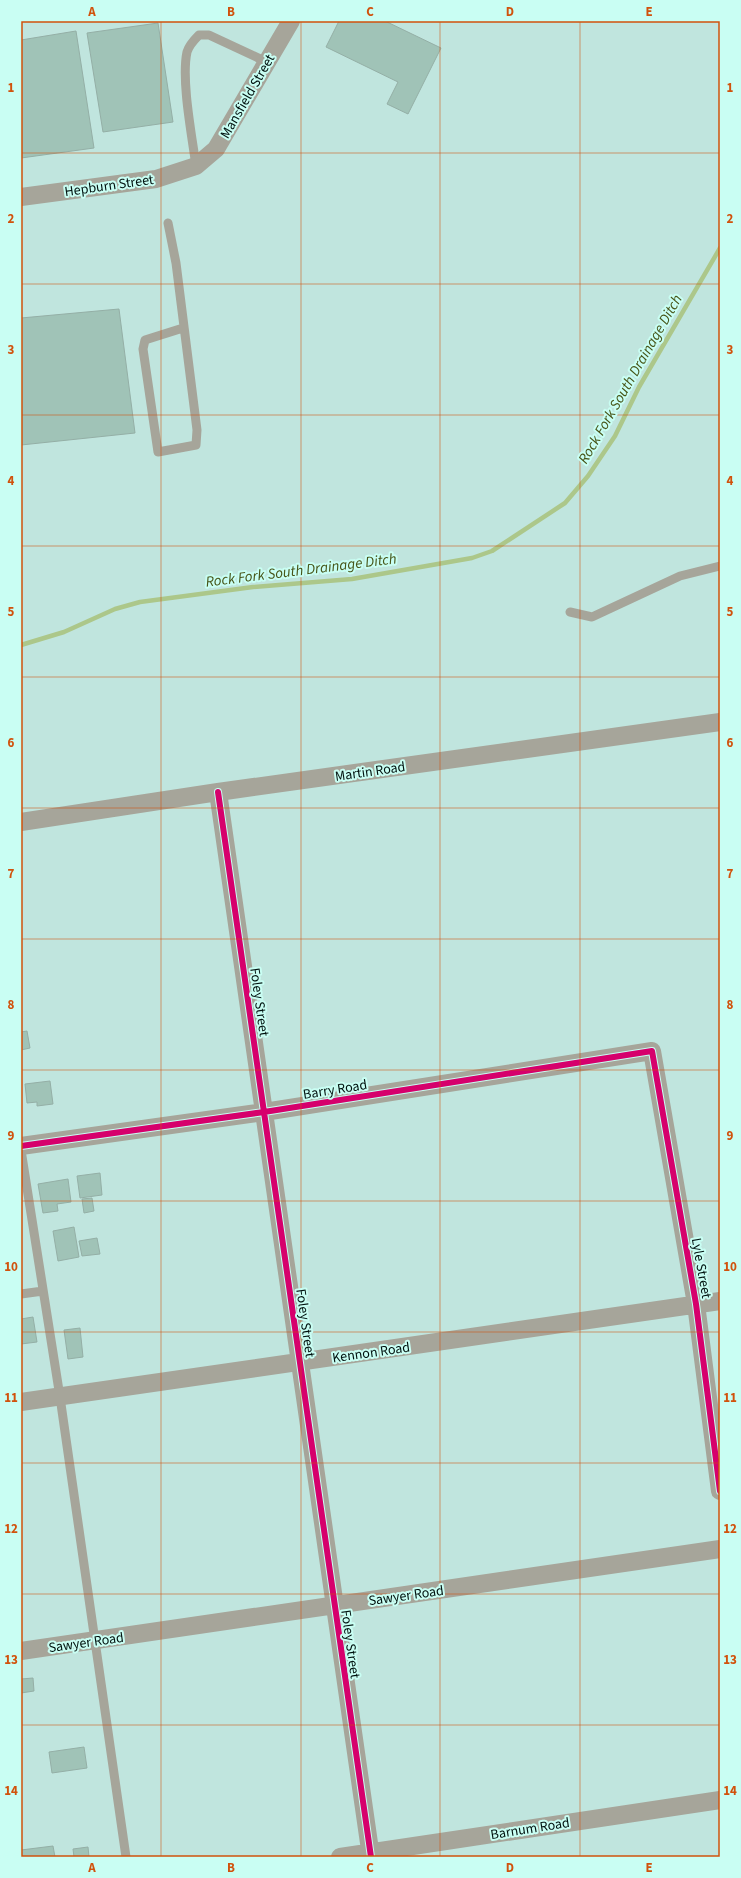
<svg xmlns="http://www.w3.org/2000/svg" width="741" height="1878" viewBox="0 0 741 1878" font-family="'Source Sans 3',sans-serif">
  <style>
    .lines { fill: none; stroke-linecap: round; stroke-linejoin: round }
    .stream { stroke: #acc78a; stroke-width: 4.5 }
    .building { fill: #a0c3b7; stroke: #94afa6 }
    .lane { stroke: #a6a59a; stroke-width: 9 }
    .street { stroke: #a6a59a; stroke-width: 18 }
    .cycleway-casing { stroke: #c9fef3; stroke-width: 8 }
    .cycleway { stroke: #d6006c; stroke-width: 6 }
    .grid { fill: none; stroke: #d1520c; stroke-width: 1; stroke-opacity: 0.55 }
    .labels { text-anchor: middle; stroke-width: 4; stroke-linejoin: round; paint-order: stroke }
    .street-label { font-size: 14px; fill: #00110e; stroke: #c9fef3 }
    .water-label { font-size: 15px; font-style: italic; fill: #465417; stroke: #c9fef3 }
    .neatline { fill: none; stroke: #d1520c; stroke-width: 1.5 }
    .grid-label { font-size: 13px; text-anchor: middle; font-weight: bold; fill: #d1520c }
  </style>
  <rect width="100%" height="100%" fill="#c0e5de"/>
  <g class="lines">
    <path class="stream" d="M 21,645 L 64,632 L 115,609 L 140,602 L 253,587 L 352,579 L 472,558 L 492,551 L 565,503 L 588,476 L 615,436 L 639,387 L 720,248"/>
  </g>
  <path class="building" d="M 339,21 L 385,21 L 441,48 L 408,114 L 387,104 L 398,82 L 326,47 Z
    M 158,23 L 173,122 L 103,132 L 87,33 Z
    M 76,31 L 94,148 L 21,158 L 21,40 Z
    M 119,309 L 135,433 L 21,445 L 21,318 Z
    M 27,1031 L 30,1048 L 21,1050 L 21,1032 Z
    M 50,1081 L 53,1104 L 37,1106 L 37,1102 L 27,1103 L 25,1084 Z
    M 100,1173 L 102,1195 L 80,1198 L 77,1176 Z
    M 68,1179 L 71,1202 L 57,1204 L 58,1211 L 43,1213 L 38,1184 Z
    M 92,1198 L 94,1211 L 84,1213 L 82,1199 Z
    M 74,1227 L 79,1257 L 58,1261 L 53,1231 Z
    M 97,1238 L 100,1254 L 82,1256 L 79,1241 Z
    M 33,1317 L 37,1342 L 21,1344 L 21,1319 Z
    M 80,1328 L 83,1357 L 68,1359 L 64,1330 Z
    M 33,1678 L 34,1691 L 21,1693 L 21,1679 Z
    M 84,1747 L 87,1768 L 52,1773 L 49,1752 Z
    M 53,1846 L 55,1857 L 22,1857 L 21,1850 Z
    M 88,1847 L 89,1857 L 74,1857 L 73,1849 Z"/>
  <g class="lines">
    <path class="lane" d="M 196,166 C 192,136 181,80 187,52 C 189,45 194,40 199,35 L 209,35 L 267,62
      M 168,223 L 176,263 L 197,430 L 196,445 L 158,452 L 143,349 L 145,340 L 183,328
      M 570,612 L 592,617 L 680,576 L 720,566
      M 21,1150 L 60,1397 L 126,1857
      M 21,1294 L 43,1291"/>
    <path class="street" d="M 21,197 L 156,179 L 196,166 L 216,149 L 291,21
      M 218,792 L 371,1857
      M 21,822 L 218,792 L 720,722
      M 21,1146 L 264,1112 L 652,1051 L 696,1304 L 720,1491
      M 21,1402 L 720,1301
      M 21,1651 L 720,1549
      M 340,1857 L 720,1800"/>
    <g class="cycleway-casing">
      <path id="cycleway" d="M 218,792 L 371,1857
        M 21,1146 L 264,1112 L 652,1051 L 696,1304 L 720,1491"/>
    </g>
    <use href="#cycleway" class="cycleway"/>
  </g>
  <path class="grid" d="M 161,21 L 161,1857M 301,21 L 301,1857M 440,21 L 440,1857M 580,21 L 580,1857M 21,153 L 720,153M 21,284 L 720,284M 21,415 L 720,415M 21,546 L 720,546M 21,677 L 720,677M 21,808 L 720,808M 21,939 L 720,939M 21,1070 L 720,1070M 21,1201 L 720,1201M 21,1332 L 720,1332M 21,1463 L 720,1463M 21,1594 L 720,1594M 21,1725 L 720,1725"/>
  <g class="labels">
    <g class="street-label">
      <text transform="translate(247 96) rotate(-60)" y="5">Mansfield Street</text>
      <text transform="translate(109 185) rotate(-8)" y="5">Hepburn Street</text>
      <text transform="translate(370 771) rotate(-8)" y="5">Martin Road</text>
      <text transform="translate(260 1002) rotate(82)" y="5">Foley Street</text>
      <text transform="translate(335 1089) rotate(-9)" y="5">Barry Road</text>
      <text transform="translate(702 1268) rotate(80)" y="5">Lyle Street</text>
      <text transform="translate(306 1323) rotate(82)" y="5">Foley Street</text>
      <text transform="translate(371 1352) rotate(-8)" y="5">Kennon Road</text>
      <text transform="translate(406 1595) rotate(-8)" y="5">Sawyer Road</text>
      <text transform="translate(86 1642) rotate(-8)" y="5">Sawyer Road</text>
      <text transform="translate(351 1644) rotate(82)" y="5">Foley Street</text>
      <text transform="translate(530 1828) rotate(-9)" y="5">Barnum Road</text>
    </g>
    <g class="water-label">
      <text transform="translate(630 379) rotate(-60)" y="5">Rock Fork South Drainage Ditch</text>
      <text transform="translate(301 570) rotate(-7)" y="5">Rock Fork South Drainage Ditch</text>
    </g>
  </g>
  <rect width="741" height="1878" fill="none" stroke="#c9fef3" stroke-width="44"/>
  <rect x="22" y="22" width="697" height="1834" class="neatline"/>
  <g class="grid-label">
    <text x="92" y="16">A</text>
    <text x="231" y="16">B</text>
    <text x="370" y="16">C</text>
    <text x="510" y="16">D</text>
    <text x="649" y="16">E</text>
    <text x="11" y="92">1</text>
    <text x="730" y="92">1</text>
    <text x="11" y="223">2</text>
    <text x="730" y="223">2</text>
    <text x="11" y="354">3</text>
    <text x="730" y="354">3</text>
    <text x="11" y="485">4</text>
    <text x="730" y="485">4</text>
    <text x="11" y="616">5</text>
    <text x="730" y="616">5</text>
    <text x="11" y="747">6</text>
    <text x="730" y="747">6</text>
    <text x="11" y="878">7</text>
    <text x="730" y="878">7</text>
    <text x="11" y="1009">8</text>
    <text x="730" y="1009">8</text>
    <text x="11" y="1140">9</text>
    <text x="730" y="1140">9</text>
    <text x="11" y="1271">10</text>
    <text x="730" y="1271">10</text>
    <text x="11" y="1402">11</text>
    <text x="730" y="1402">11</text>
    <text x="11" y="1533">12</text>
    <text x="730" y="1533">12</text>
    <text x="11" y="1664">13</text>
    <text x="730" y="1664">13</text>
    <text x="11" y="1795">14</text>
    <text x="730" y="1795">14</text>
    <text x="92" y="1872">A</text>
    <text x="231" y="1872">B</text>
    <text x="370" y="1872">C</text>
    <text x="510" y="1872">D</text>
    <text x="649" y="1872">E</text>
  </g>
</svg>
